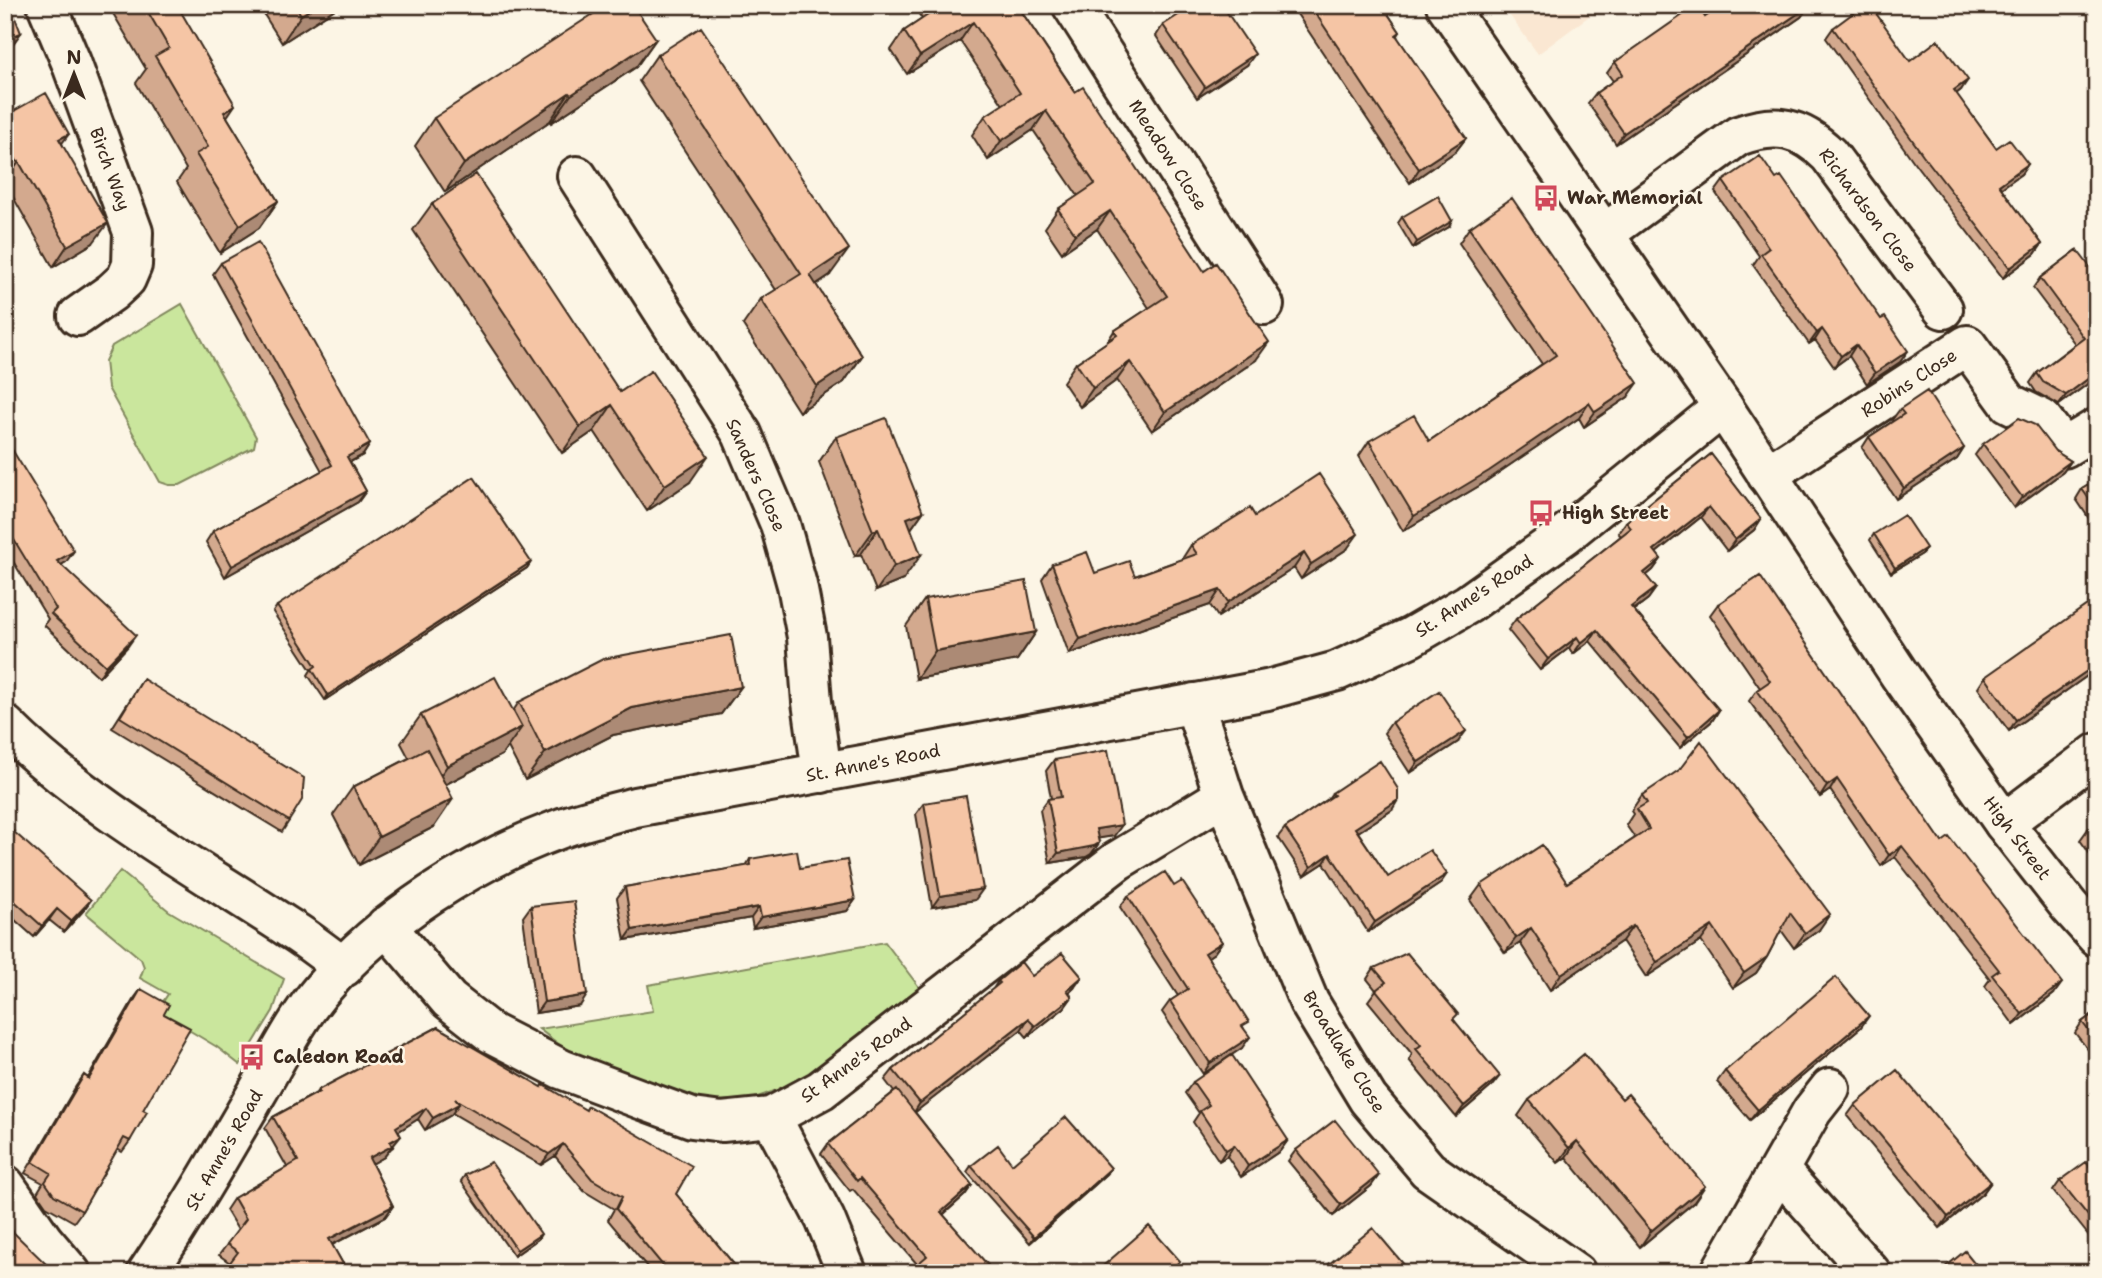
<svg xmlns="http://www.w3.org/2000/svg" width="2102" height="1278" viewBox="0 0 2102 1278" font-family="'Shantell Sans',sans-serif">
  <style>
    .built { fill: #fae7d2 }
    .green { fill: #cae69d; stroke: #82885e; stroke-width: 2 }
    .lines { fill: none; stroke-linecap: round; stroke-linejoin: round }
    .street-casing { stroke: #3b2a1e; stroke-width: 44 }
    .secondary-casing { stroke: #3b2a1e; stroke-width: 44 }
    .street { stroke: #fcf5e5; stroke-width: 38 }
    .secondary { stroke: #fcf5e5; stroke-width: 38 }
    .wall { fill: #d3a98e; stroke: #3b2a1e; stroke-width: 2 }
    .shaded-wall { fill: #ac8a74; stroke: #3b2a1e; stroke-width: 2 }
    .building { fill: #f5c5a5; stroke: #3b2a1e; stroke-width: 2 }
    .labels { text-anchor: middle; stroke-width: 5; stroke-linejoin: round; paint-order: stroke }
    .street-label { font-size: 18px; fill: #3b2a1e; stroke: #fcf5e5 }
    .poi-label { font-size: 18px; font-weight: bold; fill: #3b2a1e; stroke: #fcf5e5; text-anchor: start }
  </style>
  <rect width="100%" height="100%" fill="#fcf5e5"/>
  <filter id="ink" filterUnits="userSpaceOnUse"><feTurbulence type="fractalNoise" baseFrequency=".0143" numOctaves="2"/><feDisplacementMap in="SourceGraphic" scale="14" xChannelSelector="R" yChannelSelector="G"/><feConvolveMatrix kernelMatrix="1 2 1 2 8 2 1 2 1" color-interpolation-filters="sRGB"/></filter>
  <g filter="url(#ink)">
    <path class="built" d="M 1502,5 L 1604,5 L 1538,54 Z"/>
    <path class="green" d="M 182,304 L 256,437 L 254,447 L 180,485 L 169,485 L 160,482 L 108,388 L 105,361 L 112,346 Z
      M 120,871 L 169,911 L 284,979 L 273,1011 L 240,1065 L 217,1047 L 157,1011 L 168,994 L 140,978 L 144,967 L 141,959 L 86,913 Z
      M 885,942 L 922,991 L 836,1059 L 791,1085 L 752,1099 L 697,1102 L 569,1052 L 539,1029 L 653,1011 L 648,985 Z"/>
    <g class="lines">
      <g class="street-casing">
        <path id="street" d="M 47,5 L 71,62 L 133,232 L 132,265 L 126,279 L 112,292 L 78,316
          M 1072,5 L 1264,305
          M 577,176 L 742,434 L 780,524 L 797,585 L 807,637 L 812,702 L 822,773
          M 1604,234 L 1738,136 C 1776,122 1800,127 1829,155 L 1943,309
          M 1767,475 L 1967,345 L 2009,403 L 2042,419 L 2064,448 L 2097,428
          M 5,725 C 86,806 196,867 292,930 C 310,941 326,955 344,967
          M 1224,796 L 1309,1002 L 1368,1099 L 1428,1170 L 1576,1273
          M 2004,823 L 2097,753
          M 386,926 L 449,1000 L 491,1033 L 561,1069 L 643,1100 L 692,1118 L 722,1122 L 771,1117 L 821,1090 L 1117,861 L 1224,796 L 1194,703
          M 771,1117 L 825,1219 L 847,1273
          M 1779,1170 L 1871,1273
          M 5,1185 L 43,1240 L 71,1273
          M 147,1273 C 187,1214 222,1153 258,1091 C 278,1057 297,1018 323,988 C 384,917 471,862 559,829 C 583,820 610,814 635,807 L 1267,690 L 1337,671 L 1411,637 L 1468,604 L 1566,534 L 1723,407
          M 1720,1273 L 1812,1111 L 1830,1088"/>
      </g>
      <g class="secondary-casing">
        <path id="secondary" d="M 1446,5 L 1723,407 L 1899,674 L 2004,823 L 2069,906 L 2097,937"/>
      </g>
      <use href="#street" class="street"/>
      <use href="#secondary" class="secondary"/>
    </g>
    <path class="wall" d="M 108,5 L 177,5 L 227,117 L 278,201 L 259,228 L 220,253 L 177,182 L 186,169 L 136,83 L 146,69 Z
      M 258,5 L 341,5 L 282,43 Z
      M 913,5 L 1017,5 L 1256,360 L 1152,431 L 1117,380 L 1080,407 L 1063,382 L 1076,363 L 1107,342 L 1114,331 L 1149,308 L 1097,229 L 1062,253 L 1045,228 L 1058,209 L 1078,196 L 1033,130 L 988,160 L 972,135 L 985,116 L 1003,105 L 960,41 L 907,74 L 891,50 L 904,31 L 922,19 Z
      M 1291,5 L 1382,5 L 1400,32 L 1397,37 L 1466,138 L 1456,151 L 1410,183 Z
      M 1809,6 L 1801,17 L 1616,144 L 1588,103 L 1596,93 L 1613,81 L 1607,73 L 1615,62 L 1705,17 Z
      M 1163,25 L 1247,65 L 1197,98 L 1156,36 Z
      M 1833,28 L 1910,61 L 1961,90 L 1956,94 L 1996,148 L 2028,164 L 2021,174 L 2001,188 L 2042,244 L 2035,254 L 2003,278 L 1916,165 L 1826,38 Z
      M 656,39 L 636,67 L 551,123 L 550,121 L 445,192 L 415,146 L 434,118 Z
      M 657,55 L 830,275 L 816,285 L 862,356 L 844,382 L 799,412 L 743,325 L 761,299 L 776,290 L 639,81 Z
      M 5,116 L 62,143 L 93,243 L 53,267 L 5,183 Z
      M 1723,181 L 1900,362 L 1867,384 L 1849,356 L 1834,367 L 1815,340 L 1809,344 L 1753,265 L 1759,256 L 1715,192 Z
      M 432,204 L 620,392 L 690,482 L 647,511 L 594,431 L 562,453 L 413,230 Z
      M 1402,217 L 1449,227 L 1413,248 L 1398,223 Z
      M 1469,228 L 1628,397 L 1584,427 L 1579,418 L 1479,486 L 1403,531 L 1359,456 L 1369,441 L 1429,441 L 1542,364 L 1459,243 Z
      M 2077,250 L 2097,377 L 2059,405 L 2036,392 L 2030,383 L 2037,373 L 2075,344 L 2033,288 L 2040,278 Z
      M 221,263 L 370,444 L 363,455 L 350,462 L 366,491 L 358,502 L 225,577 L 206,542 L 213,531 L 322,471 L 213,274 Z
      M 1900,409 L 1964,448 L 1957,459 L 1896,499 L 1862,448 L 1869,437 L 1893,421 L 1892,420 Z
      M 836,437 L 923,512 L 911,529 L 903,580 L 876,591 L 861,554 L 855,556 L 819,462 Z
      M 5,438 L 66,562 L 61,565 L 128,646 L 99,677 L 44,625 L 48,619 L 5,548 Z
      M 1983,444 L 2055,451 L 2071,461 L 2063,472 L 2014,508 L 1975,455 Z
      M 1711,454 L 1761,519 L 1754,530 L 1727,551 L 1701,517 L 1656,553 L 1661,559 L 1653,570 L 1646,576 L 1656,588 L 1648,599 L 1634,610 L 1719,710 L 1712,721 L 1680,748 L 1590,641 L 1573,654 L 1569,648 L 1540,670 L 1508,630 L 1516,619 L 1621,536 L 1618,533 L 1626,522 Z
      M 2097,480 L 2097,524 L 2094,526 L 2076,499 L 2082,489 Z
      M 1255,516 L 1347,549 L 1301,579 L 1294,568 L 1218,617 L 1210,605 L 1069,654 L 1042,579 L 1052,564 L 1095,573 L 1135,576 L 1182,559 L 1191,545 Z
      M 1874,534 L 1922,554 L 1891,573 L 1870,540 Z
      M 531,562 L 527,568 L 325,700 L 308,675 L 311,670 L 273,612 L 277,606 Z
      M 925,599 L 1036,632 L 1017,660 L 916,679 L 906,626 Z
      M 1718,604 L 1942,842 L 2054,994 L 2014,1025 L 1985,986 L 1990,979 L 1895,857 L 1881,866 L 1830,790 L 1820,797 L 1749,701 L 1757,690 L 1760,688 L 1710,615 Z
      M 2097,669 L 2009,731 L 1978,688 L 1985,677 Z
      M 143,679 L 289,821 L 282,832 L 112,728 Z
      M 741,687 L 721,714 L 613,735 L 525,780 L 508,747 L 502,755 L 446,784 L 434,827 L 359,865 L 333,815 L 353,787 L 409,758 L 401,743 L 421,715 L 513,711 L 519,702 Z
      M 1392,722 L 1458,742 L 1410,773 L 1384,733 Z
      M 1054,760 L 1114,836 L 1098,838 L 1099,843 L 1091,854 L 1086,857 L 1050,863 L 1040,810 L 1048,799 L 1051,798 L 1046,771 Z
      M 1332,793 L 1392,810 L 1358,832 L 1388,877 L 1440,884 L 1368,932 L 1324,863 L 1304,876 L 1278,837 L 1285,828 L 1327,800 Z
      M 1642,795 L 1819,930 L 1794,948 L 1781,930 L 1767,957 L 1756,973 L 1733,988 L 1701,941 L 1646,977 L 1622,941 L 1550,990 L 1520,943 L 1505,953 L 1470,900 L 1481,885 L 1567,883 L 1635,838 L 1626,825 L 1633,814 L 1631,811 Z
      M 924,803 L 975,900 L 932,907 L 916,814 Z
      M 2097,823 L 2097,864 L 2080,840 L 2088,829 Z
      M 5,824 L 83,911 L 64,932 L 49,920 L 34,937 L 5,911 Z
      M 750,859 L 800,868 L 855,900 L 847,911 L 753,928 L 751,918 L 625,940 L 617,898 L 625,887 L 746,866 Z
      M 1174,886 L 1222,942 L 1214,953 L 1208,957 L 1244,1029 L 1242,1048 L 1203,1074 L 1162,1012 L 1170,1001 L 1178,996 L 1120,907 L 1128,896 Z
      M 531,906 L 580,1006 L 536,1013 L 523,917 Z
      M 1374,968 L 1454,1020 L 1492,1086 L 1456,1117 L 1409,1060 L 1412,1054 L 1368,1001 L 1376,990 L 1367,979 Z
      M 1032,976 L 1074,988 L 1069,993 L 1072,997 L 1064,1008 L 1027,1037 L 1021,1030 L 915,1112 L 972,1185 L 965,1195 L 943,1215 L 993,1273 L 909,1273 L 917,1264 L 853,1189 L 850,1191 L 821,1154 L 828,1144 L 894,1092 L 885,1080 L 893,1070 L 993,989 L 998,981 Z
      M 141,989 L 164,1014 L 143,1110 L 130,1141 L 122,1152 L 117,1149 L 82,1211 L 74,1222 L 46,1206 L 37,1193 L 43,1183 L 25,1173 L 76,1086 L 84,1075 L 88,1078 L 133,1000 Z
      M 2097,1011 L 2097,1061 L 2075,1033 L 2082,1022 Z
      M 438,1027 L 676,1194 L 741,1273 L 652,1273 L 608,1220 L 614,1209 L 584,1191 L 555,1156 L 541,1165 L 452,1113 L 451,1115 L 425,1130 L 418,1119 L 399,1131 L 393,1147 L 390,1149 L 384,1157 L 372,1164 L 393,1206 L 385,1217 L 332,1245 L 343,1264 L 337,1273 L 222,1273 L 230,1263 L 219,1255 L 238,1230 L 226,1210 L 234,1198 L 287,1167 L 265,1128 L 273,1117 L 316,1093 L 318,1090 Z
      M 1861,1027 L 1750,1120 L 1717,1082 L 1725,1071 Z
      M 1193,1082 L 1288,1140 L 1280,1151 L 1241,1177 L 1227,1156 L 1219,1161 L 1193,1122 L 1199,1113 L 1185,1093 Z
      M 1529,1100 L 1694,1202 L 1640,1247 L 1566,1157 L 1558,1163 L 1518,1116 Z
      M 1855,1105 L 1991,1182 L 1983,1193 L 1940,1228 L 1847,1116 Z
      M 1296,1150 L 1379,1175 L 1371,1186 L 1333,1216 L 1288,1161 Z
      M 1012,1164 L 1107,1174 L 1030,1243 L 967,1172 L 971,1166 Z
      M 465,1175 L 538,1239 L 514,1256 L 461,1181 Z
      M 2097,1175 L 2097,1246 L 2053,1191 L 2060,1181 Z"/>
    <path class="shaded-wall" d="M 317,5 L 341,5 L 282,43 L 301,15 Z
      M 1809,6 L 1801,17 L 1616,144 L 1624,133 Z
      M 973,22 L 960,41 L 907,74 L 920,56 Z
      M 21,33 L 13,44 L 5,47 L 5,39 Z
      M 656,39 L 636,67 L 551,123 L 571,95 Z
      M 1255,54 L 1247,65 L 1197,98 L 1205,87 Z
      M 1968,80 L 1961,90 L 1947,101 L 1954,90 Z
      M 569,93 L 550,121 L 445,192 L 464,164 Z
      M 235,105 L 216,133 L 224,112 Z
      M 1046,111 L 1033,130 L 988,160 L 1001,141 Z
      M 69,134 L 54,154 L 59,139 Z
      M 1466,138 L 1456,151 L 1410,183 L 1419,169 Z
      M 19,162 L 5,182 L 5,180 Z
      M 2028,164 L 2021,174 L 1992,195 L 1999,185 Z
      M 278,201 L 259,228 L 220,253 L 240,225 Z
      M 1110,211 L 1097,229 L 1062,253 L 1075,234 Z
      M 1452,221 L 1449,227 L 1413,248 L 1417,242 Z
      M 108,223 L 93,243 L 53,267 L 67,246 Z
      M 2042,244 L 2035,254 L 2003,278 L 2010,268 Z
      M 849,249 L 830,275 L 791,301 L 810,275 Z
      M 1822,329 L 1815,340 L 1809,344 L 1817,333 Z
      M 1269,342 L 1256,360 L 1152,431 L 1165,412 Z
      M 1856,345 L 1849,356 L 1834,367 L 1841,356 Z
      M 1908,351 L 1900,362 L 1867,384 L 1875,373 Z
      M 862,356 L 844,382 L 799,412 L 817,386 Z
      M 1130,362 L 1117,380 L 1080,407 L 1093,388 Z
      M 2097,372 L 2097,377 L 2059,405 L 2066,395 Z
      M 1638,383 L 1628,397 L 1584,427 L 1595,412 Z
      M 1589,403 L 1579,418 L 1479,486 L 1403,531 L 1414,516 Z
      M 612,405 L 594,431 L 562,453 L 580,427 Z
      M 370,444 L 363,455 L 339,468 L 347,457 Z
      M 1964,448 L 1957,459 L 1896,499 L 1904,488 Z
      M 708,456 L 690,482 L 647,511 L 665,485 Z
      M 2071,461 L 2063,472 L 2014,508 L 2022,497 Z
      M 366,491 L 358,502 L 225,577 L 232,566 Z
      M 1709,507 L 1701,517 L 1646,561 L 1654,550 Z
      M 923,512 L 905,537 L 907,518 Z
      M 1761,519 L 1754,530 L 1727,551 L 1735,540 Z
      M 878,529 L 861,554 L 855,556 L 873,531 Z
      M 1358,534 L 1347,549 L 1301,579 L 1311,564 Z
      M 1926,548 L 1922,554 L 1891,573 L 1895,568 Z
      M 74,551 L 66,562 L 49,572 L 57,561 Z
      M 1304,553 L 1294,568 L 1218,617 L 1228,602 Z
      M 921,555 L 903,580 L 876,591 L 894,566 Z
      M 1661,559 L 1653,570 L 1636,584 L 1644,573 Z
      M 531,562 L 527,568 L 325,700 L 328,695 Z
      M 1656,588 L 1648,599 L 1623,618 L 1631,607 Z
      M 1220,590 L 1210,605 L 1069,654 L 1080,639 Z
      M 1597,630 L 1590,641 L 1573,654 L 1581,643 Z
      M 1036,632 L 1017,660 L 916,679 L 935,651 Z
      M 136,635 L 128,646 L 99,677 L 106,666 Z
      M 1577,637 L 1569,648 L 1540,670 L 1548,659 Z
      M 2097,664 L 2097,669 L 2009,731 L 2016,720 Z
      M 741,687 L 721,714 L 613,735 L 525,780 L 545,753 L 632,708 Z
      M 1719,710 L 1712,721 L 1680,748 L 1688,737 Z
      M 522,727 L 502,755 L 427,794 L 447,766 Z
      M 1466,731 L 1458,742 L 1410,773 L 1418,762 Z
      M 1837,779 L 1830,790 L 1820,797 L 1827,786 Z
      M 453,799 L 434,827 L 359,865 L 379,837 Z
      M 1398,800 L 1392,810 L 1349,838 L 1355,828 Z
      M 1122,825 L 1114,836 L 1089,840 L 1096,829 Z
      M 1099,843 L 1091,854 L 1086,857 L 1050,863 L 1058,853 Z
      M 1902,846 L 1895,857 L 1881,866 L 1889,855 Z
      M 1330,854 L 1324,863 L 1304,876 L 1311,867 Z
      M 1447,874 L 1440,884 L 1368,932 L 1375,922 Z
      M 983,889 L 975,900 L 932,907 L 940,896 Z
      M 91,900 L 83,911 L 64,932 L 71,921 Z
      M 855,900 L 847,911 L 753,928 L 761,917 Z
      M 759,907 L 751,918 L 625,940 L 632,930 Z
      M 57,909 L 49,920 L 34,937 L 42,926 Z
      M 1830,914 L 1819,930 L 1794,948 L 1805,933 Z
      M 1633,926 L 1622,941 L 1550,990 L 1561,974 Z
      M 1712,926 L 1701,941 L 1646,977 L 1657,962 Z
      M 1531,928 L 1520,943 L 1505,953 L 1516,938 Z
      M 1222,942 L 1214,953 L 1198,964 L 1205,953 Z
      M 1767,957 L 1756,973 L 1733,988 L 1744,973 Z
      M 1082,977 L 1074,988 L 1059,1001 L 1067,990 Z
      M 2062,983 L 2054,994 L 2014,1025 L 2022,1014 Z
      M 587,995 L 580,1006 L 536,1013 L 544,1002 Z
      M 1072,997 L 1064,1008 L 1027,1037 L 1035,1026 Z
      M 1869,1016 L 1861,1027 L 1750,1120 L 1758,1110 Z
      M 1028,1019 L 1021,1030 L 913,1114 L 920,1103 Z
      M 1250,1037 L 1242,1048 L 1203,1074 L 1210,1063 Z
      M 1500,1076 L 1492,1086 L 1456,1117 L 1464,1106 Z
      M 459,1104 L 451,1115 L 425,1130 L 433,1118 Z
      M 426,1108 L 418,1119 L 388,1138 L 396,1127 Z
      M 401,1136 L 384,1157 L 361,1170 L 369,1158 L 390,1142 Z
      M 1288,1140 L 1280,1151 L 1241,1177 L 1248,1166 Z
      M 1577,1141 L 1566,1157 L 1558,1163 L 1569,1148 Z
      M 563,1144 L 555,1156 L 541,1165 L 549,1154 Z
      M 1234,1145 L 1227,1156 L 1219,1161 L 1226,1150 Z
      M 1111,1168 L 1107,1174 L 1030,1243 L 1034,1237 Z
      M 1379,1175 L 1371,1186 L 1333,1216 L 1341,1205 Z
      M 1991,1182 L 1983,1193 L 1940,1228 L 1948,1217 Z
      M 972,1185 L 965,1195 L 933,1223 L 941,1212 Z
      M 1705,1186 L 1694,1202 L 1640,1247 L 1651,1231 Z
      M 393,1206 L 385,1217 L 320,1251 L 329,1239 Z
      M 541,1234 L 538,1239 L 514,1256 L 517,1250 Z
      M 1180,1261 L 1171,1273 L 1167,1273 Z
      M 343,1264 L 337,1273 L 329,1273 Z"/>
    <path class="building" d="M 5,5 L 10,5 L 21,33 L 5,39 Z
      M 144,5 L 177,5 L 235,105 L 224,112 L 278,201 L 240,225 L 196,154 L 208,147 L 155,56 L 169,48 Z
      M 295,5 L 317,5 L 301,15 Z
      M 607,5 L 633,5 L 656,39 L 571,95 L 569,93 L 464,164 L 434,118 Z
      M 939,5 L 1017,5 L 1075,92 L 1083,87 L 1204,271 L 1216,263 L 1269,342 L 1165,412 L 1130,362 L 1093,388 L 1076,363 L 1117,335 L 1114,331 L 1167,296 L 1110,211 L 1075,234 L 1058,209 L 1095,184 L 1046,111 L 1001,141 L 985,116 L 1020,93 L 973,22 L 920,56 L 904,31 L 940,7 Z
      M 1194,5 L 1222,5 L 1255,54 L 1205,87 L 1163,25 Z
      M 1310,5 L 1382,5 L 1400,32 L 1396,35 L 1466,138 L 1419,169 Z
      M 1697,5 L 1705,17 L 1723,5 L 1809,6 L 1624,133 L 1596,93 L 1623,74 L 1615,62 Z
      M 1864,5 L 1870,5 L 1910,61 L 1938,40 L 1968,80 L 1954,90 L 1996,148 L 2009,139 L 2028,164 L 1999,185 L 2042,244 L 2010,268 L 1923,155 L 1833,28 Z
      M 701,27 L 849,249 L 810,275 L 862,356 L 817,386 L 761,299 L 801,274 L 657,55 Z
      M 46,93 L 69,134 L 59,139 L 108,223 L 67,246 L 19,162 L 18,163 L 5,141 L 5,116 Z
      M 1760,156 L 1776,179 L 1781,176 L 1881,319 L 1885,317 L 1908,351 L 1875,373 L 1856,345 L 1841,356 L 1822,329 L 1817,333 L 1761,254 L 1769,248 L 1723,181 Z
      M 476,174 L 620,392 L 651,371 L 708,456 L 665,485 L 612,405 L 580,427 L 432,204 Z
      M 1438,196 L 1452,221 L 1417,242 L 1402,217 Z
      M 1512,198 L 1638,383 L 1595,412 L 1589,403 L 1489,471 L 1414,516 L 1369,441 L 1414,415 L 1429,441 L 1556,355 L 1469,228 Z
      M 258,242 L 370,444 L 347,457 L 366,491 L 232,566 L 213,531 L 332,465 L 221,263 Z
      M 2077,250 L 2097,276 L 2097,372 L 2066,395 L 2043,382 L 2037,373 L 2084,338 L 2040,278 Z
      M 1927,391 L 1964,448 L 1904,488 L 1869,437 L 1904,414 L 1900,409 Z
      M 886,418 L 923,512 L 907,518 L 921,555 L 894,566 L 878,529 L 873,531 L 836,437 Z
      M 2019,418 L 2035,425 L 2055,451 L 2071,461 L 2022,497 L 1983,444 Z
      M 5,438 L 74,551 L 57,561 L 136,635 L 106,666 L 51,614 L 56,609 L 5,525 Z
      M 1711,454 L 1761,519 L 1735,540 L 1709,507 L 1654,550 L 1661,559 L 1644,573 L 1656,588 L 1631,607 L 1719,710 L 1688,737 L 1597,630 L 1581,643 L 1577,637 L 1548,659 L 1516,619 L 1631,528 L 1626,522 Z
      M 1319,474 L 1358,534 L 1311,564 L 1304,553 L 1228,602 L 1220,590 L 1080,639 L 1052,564 L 1087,552 L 1095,573 L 1129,561 L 1135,576 L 1197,554 L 1191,545 L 1250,508 L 1255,516 Z
      M 474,477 L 531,562 L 328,695 L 312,669 L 316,666 L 277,606 Z
      M 2097,480 L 2097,510 L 2082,489 Z
      M 1904,515 L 1926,548 L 1895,568 L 1874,534 Z
      M 1760,576 L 1942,842 L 1949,837 L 2062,983 L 2022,1014 L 1992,975 L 1999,970 L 1902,846 L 1889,855 L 1837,779 L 1827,786 L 1757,690 L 1770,681 L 1718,604 Z
      M 1026,581 L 1036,632 L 935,651 L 925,599 Z
      M 2097,598 L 2097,664 L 2016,720 L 1985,677 Z
      M 731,635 L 741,687 L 632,708 L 545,753 L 519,702 L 603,659 Z
      M 495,677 L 522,727 L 447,766 L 421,715 Z
      M 143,679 L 304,778 L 302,800 L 289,821 L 120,717 Z
      M 1439,691 L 1466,731 L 1418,762 L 1392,722 Z
      M 1701,741 L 1830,914 L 1805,933 L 1790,913 L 1767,957 L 1744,973 L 1712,926 L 1657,962 L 1633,926 L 1561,974 L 1531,928 L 1516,938 L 1481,885 L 1542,845 L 1567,883 L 1649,829 L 1637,809 L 1647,803 L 1642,795 L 1679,770 Z
      M 427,749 L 453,799 L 379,837 L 353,787 Z
      M 1108,750 L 1122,825 L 1096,829 L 1099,843 L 1094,846 L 1058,853 L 1048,799 L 1061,797 L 1054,760 Z
      M 1380,761 L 1398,789 L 1398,800 L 1355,828 L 1388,877 L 1430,850 L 1447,874 L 1375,922 L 1330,854 L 1311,867 L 1285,828 L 1334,795 L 1332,793 Z
      M 966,796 L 983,889 L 940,896 L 924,803 Z
      M 2097,823 L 2097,842 L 2088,829 Z
      M 5,824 L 91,900 L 71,921 L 57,909 L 42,926 L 10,897 L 5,903 Z
      M 797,851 L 800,868 L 847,860 L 855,900 L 761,917 L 759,907 L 632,930 L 625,887 L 751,865 L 750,859 Z
      M 1165,872 L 1174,886 L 1182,881 L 1222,942 L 1205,953 L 1249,1022 L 1242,1026 L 1250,1037 L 1210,1063 L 1170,1001 L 1188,989 L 1128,896 Z
      M 574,901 L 587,995 L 544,1002 L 531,906 Z
      M 1062,953 L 1082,977 L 1067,990 L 1072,997 L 1035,1026 L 1028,1019 L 920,1103 L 893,1070 L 1000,983 L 998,981 L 1021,962 L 1032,976 Z
      M 1407,953 L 1458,1014 L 1453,1019 L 1500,1076 L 1464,1106 L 1416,1049 L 1421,1045 L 1376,990 L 1386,982 L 1374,968 Z
      M 1836,977 L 1869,1016 L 1758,1110 L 1725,1071 Z
      M 141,989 L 169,1005 L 164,1014 L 190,1028 L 143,1110 L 147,1112 L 130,1141 L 124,1138 L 82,1211 L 54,1195 L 45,1182 L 51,1173 L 33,1162 L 84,1075 L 89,1079 Z
      M 2097,1011 L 2097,1041 L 2082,1022 Z
      M 438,1027 L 542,1087 L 543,1085 L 586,1110 L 588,1106 L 692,1166 L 676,1194 L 741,1273 L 669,1273 L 616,1209 L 622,1197 L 592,1179 L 563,1144 L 549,1154 L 455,1099 L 459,1104 L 433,1118 L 426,1108 L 396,1127 L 401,1136 L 390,1142 L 392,1146 L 369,1158 L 393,1206 L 329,1239 L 343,1264 L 329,1273 L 222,1273 L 238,1252 L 227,1244 L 246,1219 L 234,1198 L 298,1161 L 273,1117 L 319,1092 L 318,1090 Z
      M 1584,1054 L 1622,1099 L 1628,1094 L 1705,1186 L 1651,1231 L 1577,1141 L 1569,1148 L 1529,1100 Z
      M 1232,1055 L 1288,1140 L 1248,1166 L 1234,1145 L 1226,1150 L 1200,1111 L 1209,1105 L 1193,1082 Z
      M 1897,1070 L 1991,1182 L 1948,1217 L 1855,1105 Z
      M 897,1090 L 972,1185 L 941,1212 L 994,1272 L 993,1273 L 917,1273 L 913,1268 L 927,1256 L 860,1178 L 857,1181 L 828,1144 Z
      M 1066,1117 L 1111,1168 L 1034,1237 L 971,1166 L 998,1145 L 1012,1164 Z
      M 1335,1120 L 1379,1175 L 1341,1205 L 1296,1150 Z
      M 491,1162 L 541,1234 L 517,1250 L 465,1175 Z
      M 2086,1162 L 2097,1175 L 2097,1227 L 2060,1181 Z
      M 1149,1226 L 1180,1261 L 1167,1273 L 1095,1273 Z
      M 1373,1228 L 1411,1273 L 1318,1273 Z
      M 5,1230 L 11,1230 L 47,1265 L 40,1273 L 5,1273 Z
      M 1965,1251 L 1983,1273 L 1938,1273 Z"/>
  </g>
  <defs>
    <g id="bus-bare" transform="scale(2.1)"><path d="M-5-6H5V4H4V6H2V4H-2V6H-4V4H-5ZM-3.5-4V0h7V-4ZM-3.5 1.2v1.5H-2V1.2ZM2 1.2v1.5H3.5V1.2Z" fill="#d1495b" stroke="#fcf5e5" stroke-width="2.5" paint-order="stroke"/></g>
  </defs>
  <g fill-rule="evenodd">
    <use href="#bus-bare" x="1546" y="198"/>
    <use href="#bus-bare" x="1541" y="513"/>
    <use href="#bus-bare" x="252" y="1057"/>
  </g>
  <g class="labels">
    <g class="street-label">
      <text transform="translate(1168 155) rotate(57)" y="6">Meadow Close</text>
      <text transform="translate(110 169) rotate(70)" y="6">Birch Way</text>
      <text transform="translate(1868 210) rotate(53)" y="6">Richardson Close</text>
      <text transform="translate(1909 383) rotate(-33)" y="6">Robins Close</text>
      <text transform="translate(756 475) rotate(66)" y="6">Sanders Close</text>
      <text transform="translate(1474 596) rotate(-33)" y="6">St. Anne's Road</text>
      <text transform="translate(873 763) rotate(-11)" y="6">St. Anne's Road</text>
      <text transform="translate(2017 838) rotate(53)" y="6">High Street</text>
      <text transform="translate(1344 1052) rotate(58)" y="6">Broadlake Close</text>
      <text transform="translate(856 1060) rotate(-36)" y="6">St Anne's Road</text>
      <text transform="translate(224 1150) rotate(-60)" y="6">St. Anne's Road</text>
    </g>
    <g class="poi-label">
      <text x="1567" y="204">War Memorial</text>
      <text x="1562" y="519">High Street</text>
      <text x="273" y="1063">Caledon Road</text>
    </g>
  </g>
  <rect width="2102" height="1278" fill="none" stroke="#fcf5e5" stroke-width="28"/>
  <rect x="14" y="14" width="2074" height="1250" fill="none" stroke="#3b2a1e" stroke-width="2.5" filter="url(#ink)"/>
  <g transform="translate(74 74)" stroke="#fcf5e5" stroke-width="5" paint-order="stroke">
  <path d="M0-5L12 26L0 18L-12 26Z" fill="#3b2a1e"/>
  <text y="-10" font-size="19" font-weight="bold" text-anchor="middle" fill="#3b2a1e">N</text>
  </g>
</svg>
